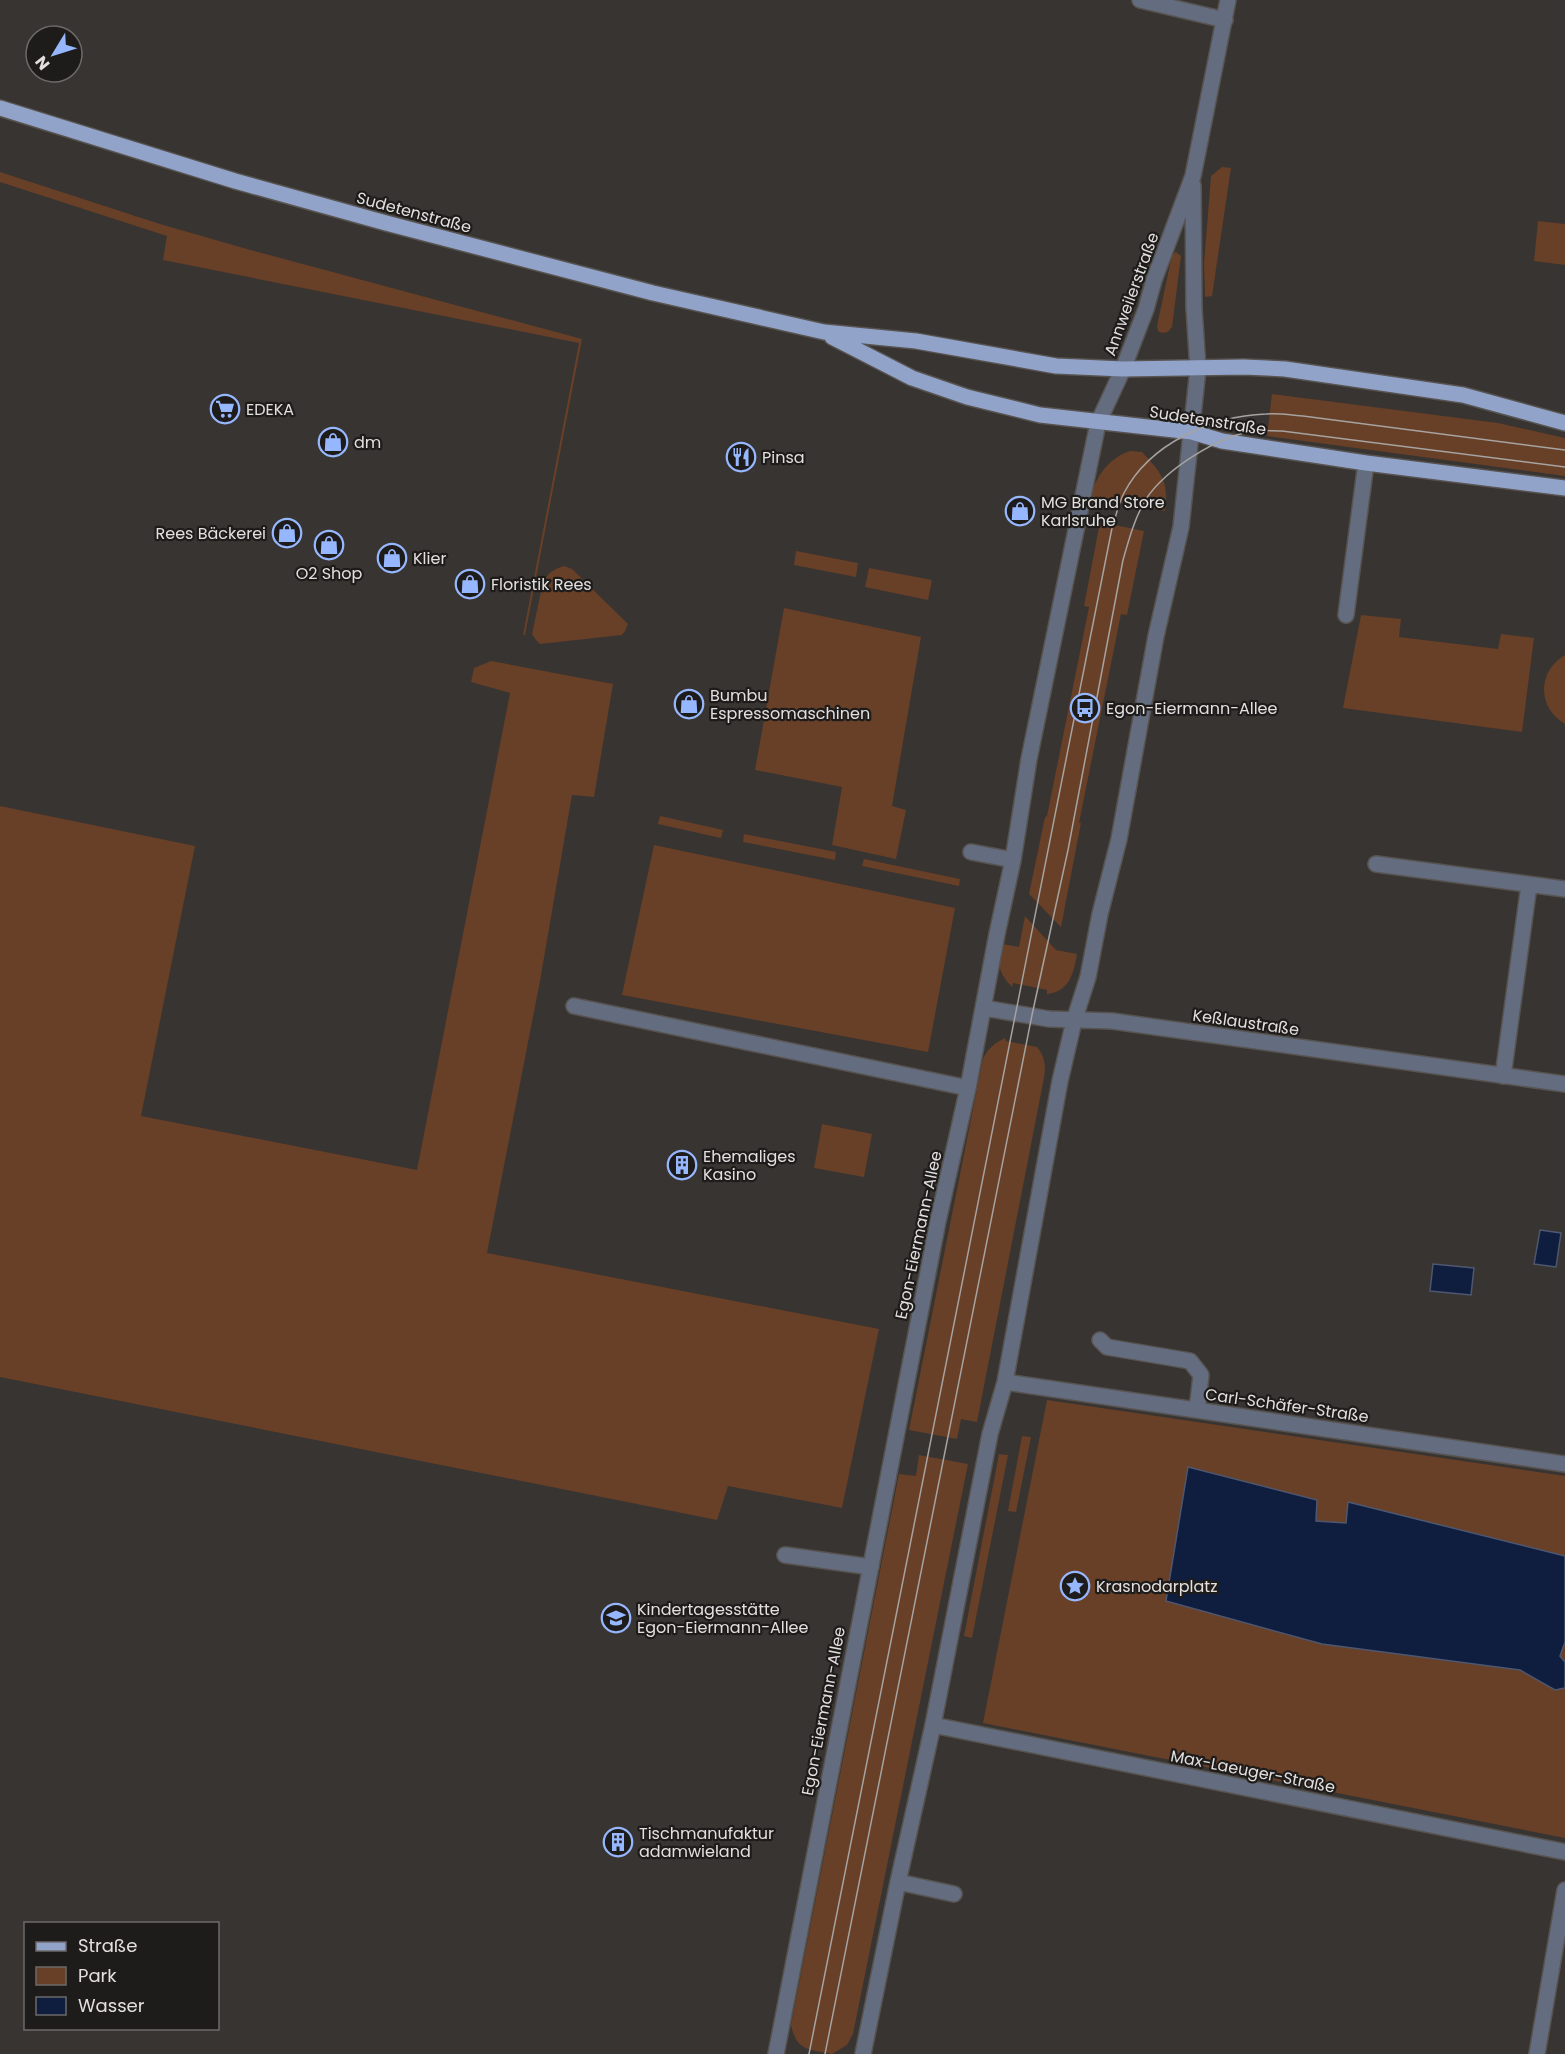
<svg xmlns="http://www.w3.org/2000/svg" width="1565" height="2054" viewBox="0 0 1565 2054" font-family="Poppins,sans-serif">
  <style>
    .green { fill: #683f27 }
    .water { fill: #0f1d3f; stroke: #4e576f; stroke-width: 1.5 }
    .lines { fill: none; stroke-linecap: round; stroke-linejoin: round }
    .minor-casing { stroke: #575350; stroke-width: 18 }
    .major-casing { stroke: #575350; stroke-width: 18 }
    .minor { stroke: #646d7f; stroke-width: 15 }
    .major { stroke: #91a3c8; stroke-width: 15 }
    .tram { stroke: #a6a3a1; stroke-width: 1.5 }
    .labels { text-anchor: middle; stroke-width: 4.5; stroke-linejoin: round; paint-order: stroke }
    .street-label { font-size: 16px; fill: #e2dfde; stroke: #1e1c1b }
    .poi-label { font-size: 16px; fill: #e2dfde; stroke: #1e1c1b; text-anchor: start }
  </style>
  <rect width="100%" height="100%" fill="#383431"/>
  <path class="green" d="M 1222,167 L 1231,168 L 1212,296 L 1205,297 L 1204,263 L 1211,176 Z
    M 0,172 L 160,224 L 247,249 L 582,339 L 525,635 L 523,635 L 579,343 L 163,260 L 167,236 L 0,182 Z
    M 1538,221 L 1565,224 L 1565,265 L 1534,261 Z
    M 1176,252 L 1181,256 L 1172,327 L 1168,332 L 1162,333 L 1158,331 L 1157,326 L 1172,255 Z
    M 1272,394 L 1498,423 L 1565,438 L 1565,476 L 1267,436 Z
    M 1130,451 L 1142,452 C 1162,473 1169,482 1165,511 L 1090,497 C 1097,475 1108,459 1130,451 Z
    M 1100,522 L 1144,531 L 1127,615 L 1121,614 L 1079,823 L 1081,823 L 1061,927 L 1029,894 L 1045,817 L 1047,816 L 1089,607 L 1084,606 Z
    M 796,551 L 858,563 L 856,577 L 794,565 Z
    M 564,566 L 572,569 L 628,624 L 625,631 L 622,635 L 540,644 L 536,640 L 532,634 L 543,582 C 548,573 554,569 564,566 Z
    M 869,568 L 932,580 L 928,600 L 865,587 Z
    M 784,608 L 921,637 L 892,806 L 906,810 L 896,859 L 832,845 L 842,787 L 755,770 Z
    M 1361,615 L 1401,619 L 1399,637 L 1498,649 L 1501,634 L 1534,638 L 1522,732 L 1343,708 Z
    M 1565,655 L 1565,724 C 1537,708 1537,671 1565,655 Z
    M 491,661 L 613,684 L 594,797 L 572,795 L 540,981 L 487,1253 L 879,1329 L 842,1508 L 728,1486 L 717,1520 L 0,1377 L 0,806 L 195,846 L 141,1116 L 417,1170 L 510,693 L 471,682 L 474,668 Z
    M 660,816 L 723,830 L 721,838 L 658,824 Z
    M 744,834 L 836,852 L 835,860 L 743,842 Z
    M 654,845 L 955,908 L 928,1052 L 622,995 Z
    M 864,859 L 960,879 L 959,886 L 862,866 Z
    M 1025,916 L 1056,950 L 1077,954 C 1074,973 1069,992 1047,994 L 1047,990 L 1013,983 L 1012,987 C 997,971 998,965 1002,944 L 1019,947 Z
    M 1005,1038 L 1006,1041 L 1037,1047 C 1045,1057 1046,1065 1044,1078 L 977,1422 L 961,1419 L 957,1439 L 909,1430 L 983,1059 C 988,1048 995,1043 1005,1038 Z
    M 822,1124 L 872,1134 L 864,1177 L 814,1168 Z
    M 1047,1400 L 1565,1476 L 1565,1838 L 983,1723 Z
    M 1022,1436 L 1031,1437 L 1016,1512 L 1008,1511 Z
    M 999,1454 L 1008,1455 L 972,1638 L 964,1636 Z
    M 919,1455 L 968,1464 L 853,2034 L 847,2045 L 832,2054 C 809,2049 797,2052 791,2025 L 899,1474 L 916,1476 Z"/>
  <path class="water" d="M 1540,1230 L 1561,1233 L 1556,1267 L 1534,1264 Z
    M 1433,1264 L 1474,1268 L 1471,1295 L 1430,1291 Z
    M 1188,1467 L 1317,1500 L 1316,1521 L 1346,1523 L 1348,1502 L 1565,1556 L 1565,1642 L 1560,1656 L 1565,1662 L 1565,1688 L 1555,1690 L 1520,1670 L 1322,1644 L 1166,1601 Z"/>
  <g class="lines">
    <g class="minor-casing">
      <path id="minor" d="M 1140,0 L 1225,20
        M 1346,615 L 1366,463
        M 971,852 L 1013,860
        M 1376,864 L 1565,889
        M 574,1006 L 968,1088
        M 984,1008 L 1049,1019 L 1112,1021 L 1565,1084
        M 1503,1076 L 1529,885
        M 1100,1340 L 1107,1347 L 1190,1361 L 1201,1375 L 1197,1410
        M 1005,1382 L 1565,1464
        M 785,1555 L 871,1567
        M 933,1725 L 1565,1852
        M 898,1882 L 954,1894
        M 776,2054 L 938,1221 L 968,1088 L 997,934 L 1013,860 L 1029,759 L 1098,423 L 1123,369 L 1146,309 L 1154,280 L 1193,176 L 1228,0
        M 863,2054 L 898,1882 L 933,1725 L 990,1434 L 1005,1382 L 1060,1081 L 1074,1021 L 1088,977 L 1100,914 L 1119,839 L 1156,636 L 1181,527 L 1198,369 L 1194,308 L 1193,185
        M 1537,2054 L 1565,1890"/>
    </g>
    <g class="major-casing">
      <path id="major" d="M 0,108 L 235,181 L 386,223 L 653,293 L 824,332 L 916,341 L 1056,366 L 1123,369 L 1244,367 L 1285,369 L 1463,395 L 1565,423
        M 832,337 L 912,378 L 967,397 L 1040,415 L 1192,432 L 1222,441 L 1366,463 L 1565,488"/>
    </g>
    <use href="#minor" class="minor"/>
    <use href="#major" class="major"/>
    <path class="tram" d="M 809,2054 L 1112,528 C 1116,517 1118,504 1124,493 C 1150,443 1212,416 1266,414 C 1278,413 1291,415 1303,416 L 1565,450
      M 825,2054 L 1032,1015 L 1068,850 L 1123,560 C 1129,539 1135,517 1146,499 C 1166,469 1218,436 1254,431 C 1263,430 1273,431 1282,431 L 1565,467"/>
  </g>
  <defs>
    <g id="supermarket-ring" transform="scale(1.5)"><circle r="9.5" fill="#1e1c1b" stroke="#96b6fd" stroke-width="1.5"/><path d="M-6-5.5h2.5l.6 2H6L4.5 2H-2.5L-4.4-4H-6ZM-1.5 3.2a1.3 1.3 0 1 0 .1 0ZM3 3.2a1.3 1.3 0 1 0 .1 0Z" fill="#96b6fd"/></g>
    <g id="shop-ring" transform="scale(1.5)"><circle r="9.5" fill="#1e1c1b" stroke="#96b6fd" stroke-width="1.5"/><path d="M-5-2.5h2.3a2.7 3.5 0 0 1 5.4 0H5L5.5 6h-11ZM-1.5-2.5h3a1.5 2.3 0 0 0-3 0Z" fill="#96b6fd"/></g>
    <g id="restaurant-ring" transform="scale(1.5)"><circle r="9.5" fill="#1e1c1b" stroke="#96b6fd" stroke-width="1.5"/><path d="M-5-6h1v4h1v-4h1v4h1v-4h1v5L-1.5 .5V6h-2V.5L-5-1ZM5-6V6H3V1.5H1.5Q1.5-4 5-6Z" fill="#96b6fd"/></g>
    <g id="bus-ring" transform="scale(1.5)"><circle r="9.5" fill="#1e1c1b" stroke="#96b6fd" stroke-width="1.5"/><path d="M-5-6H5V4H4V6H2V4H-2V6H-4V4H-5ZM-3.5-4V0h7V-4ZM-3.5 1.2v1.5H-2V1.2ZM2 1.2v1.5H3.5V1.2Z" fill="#96b6fd"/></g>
    <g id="building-ring" transform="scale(1.5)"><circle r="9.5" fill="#1e1c1b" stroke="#96b6fd" stroke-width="1.5"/><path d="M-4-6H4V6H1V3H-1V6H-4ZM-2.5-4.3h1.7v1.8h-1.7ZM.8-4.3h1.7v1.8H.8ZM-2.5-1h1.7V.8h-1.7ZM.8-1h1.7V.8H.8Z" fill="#96b6fd"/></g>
    <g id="sight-ring" transform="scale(1.5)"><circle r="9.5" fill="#1e1c1b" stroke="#96b6fd" stroke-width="1.5"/><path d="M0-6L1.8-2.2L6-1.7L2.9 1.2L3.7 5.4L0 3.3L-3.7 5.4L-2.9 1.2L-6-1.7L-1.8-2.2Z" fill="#96b6fd"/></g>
    <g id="school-ring" transform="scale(1.5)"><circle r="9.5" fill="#1e1c1b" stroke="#96b6fd" stroke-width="1.5"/><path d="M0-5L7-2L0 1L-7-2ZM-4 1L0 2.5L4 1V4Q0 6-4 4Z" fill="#96b6fd"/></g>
  </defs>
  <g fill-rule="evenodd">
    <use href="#supermarket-ring" x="225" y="409"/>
    <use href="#shop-ring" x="333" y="442"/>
    <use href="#restaurant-ring" x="741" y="457"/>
    <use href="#shop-ring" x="1020" y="511"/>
    <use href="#shop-ring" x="287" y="533"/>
    <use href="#shop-ring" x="329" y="545"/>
    <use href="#shop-ring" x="392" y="558"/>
    <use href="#shop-ring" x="470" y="584"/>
    <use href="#shop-ring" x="689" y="704"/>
    <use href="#bus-ring" x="1085" y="708"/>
    <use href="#building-ring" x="682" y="1165"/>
    <use href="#sight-ring" x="1075" y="1586"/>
    <use href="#school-ring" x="616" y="1618"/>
    <use href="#building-ring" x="618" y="1842"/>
  </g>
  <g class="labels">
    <g class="street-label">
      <text transform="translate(414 212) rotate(15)" y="6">Sudetenstraße</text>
      <text transform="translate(1131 294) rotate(-70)" y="6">Annweilerstraße</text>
      <text transform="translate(1208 420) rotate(9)" y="6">Sudetenstraße</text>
      <text transform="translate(1246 1022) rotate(8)" y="6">Keßlaustraße</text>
      <text transform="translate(918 1235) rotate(-78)" y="6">Egon-Eiermann-Allee</text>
      <text transform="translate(1287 1405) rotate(8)" y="6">Carl-Schäfer-Straße</text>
      <text transform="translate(823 1711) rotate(-79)" y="6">Egon-Eiermann-Allee</text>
      <text transform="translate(1253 1771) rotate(11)" y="6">Max-Laeuger-Straße</text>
    </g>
    <g class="poi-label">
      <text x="246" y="415">EDEKA</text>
      <text x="354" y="448">dm</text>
      <text x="762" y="463">Pinsa</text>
      <text x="1041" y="508">MG Brand Store<tspan x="1041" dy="18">Karlsruhe</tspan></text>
      <text x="266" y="539" text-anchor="end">Rees Bäckerei</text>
      <text x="413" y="564">Klier</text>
      <text x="329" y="579" text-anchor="middle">O2 Shop</text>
      <text x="491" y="590">Floristik Rees</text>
      <text x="710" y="701">Bumbu<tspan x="710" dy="18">Espressomaschinen</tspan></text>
      <text x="1106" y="714">Egon-Eiermann-Allee</text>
      <text x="703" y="1162">Ehemaliges<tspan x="703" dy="18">Kasino</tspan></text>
      <text x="1096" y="1592">Krasnodarplatz</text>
      <text x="637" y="1615">Kindertagesstätte<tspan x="637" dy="18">Egon-Eiermann-Allee</tspan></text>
      <text x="639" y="1839">Tischmanufaktur<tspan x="639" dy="18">adamwieland</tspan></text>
    </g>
  </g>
  <rect x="24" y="1922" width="195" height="108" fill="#1e1c1b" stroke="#6c6a69" stroke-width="1.5"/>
  <rect x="36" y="1942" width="30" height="9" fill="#91a3c8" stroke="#6c6a69" stroke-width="1.5"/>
  <text x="78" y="1952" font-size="18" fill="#e2dfde">Straße</text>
  <rect x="36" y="1967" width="30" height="18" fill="#683f27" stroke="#6c6a69" stroke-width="1.5"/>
  <text x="78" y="1982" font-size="18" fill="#e2dfde">Park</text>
  <rect x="36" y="1997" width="30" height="18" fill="#0f1d3f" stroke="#6c6a69" stroke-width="1.5"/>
  <text x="78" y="2012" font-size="18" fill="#e2dfde">Wasser</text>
  <g transform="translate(54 54) rotate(232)"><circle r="28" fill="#1e1c1b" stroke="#6c6a69" stroke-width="1.5"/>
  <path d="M0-4.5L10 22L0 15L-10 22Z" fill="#96b6fd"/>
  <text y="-9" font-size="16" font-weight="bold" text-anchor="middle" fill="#e2dfde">N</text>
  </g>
</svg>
